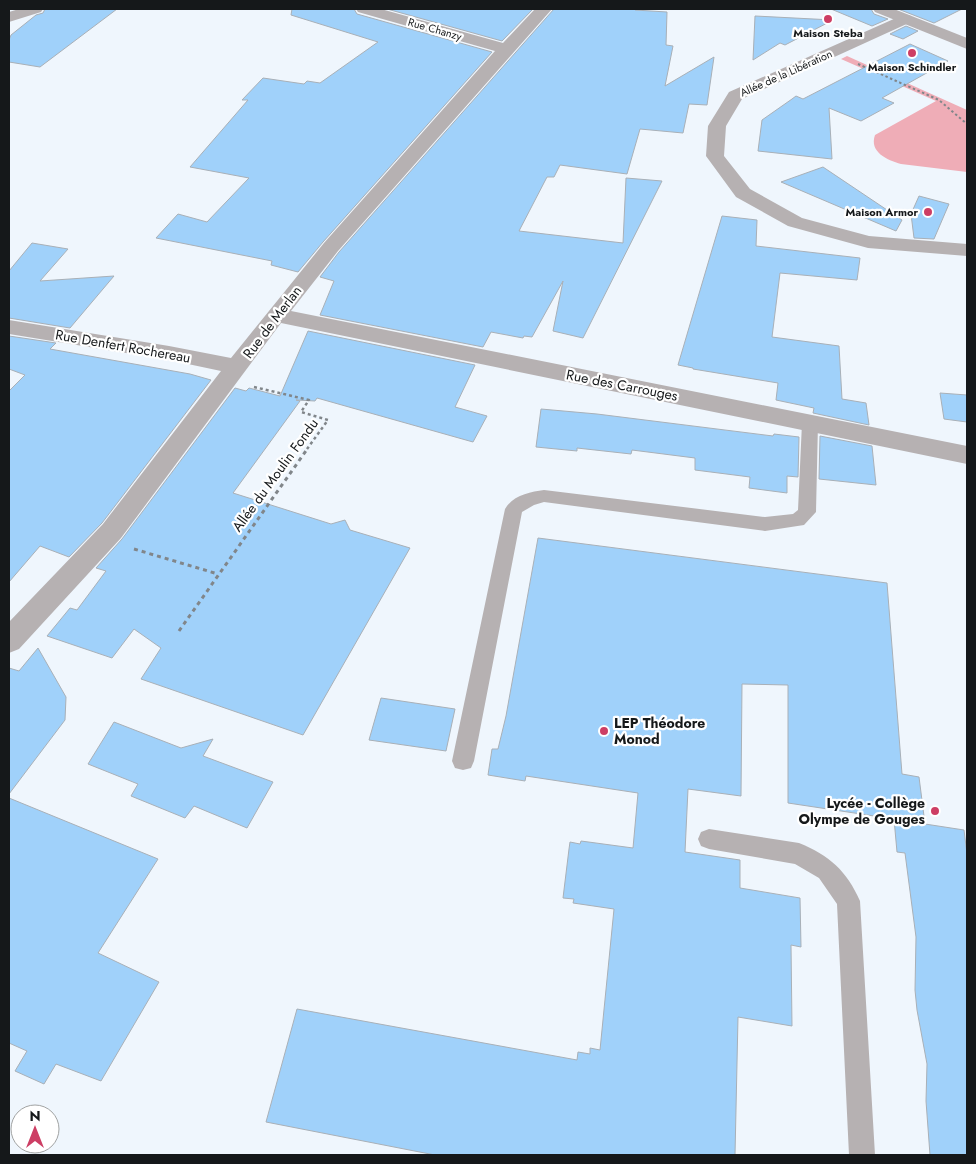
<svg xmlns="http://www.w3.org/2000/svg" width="976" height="1164" viewBox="0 0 976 1164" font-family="Jost,sans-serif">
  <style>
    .green { fill: #efadb7 }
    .building { fill: #a0d1fa; stroke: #a9b0b7 }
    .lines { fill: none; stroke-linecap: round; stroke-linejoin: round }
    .path-far2 { stroke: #81868a; stroke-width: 2; stroke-dasharray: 2.5 2.5; stroke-linecap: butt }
    .path-far1 { stroke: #81868a; stroke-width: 2.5; stroke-dasharray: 3 3; stroke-linecap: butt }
    .path { stroke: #81868a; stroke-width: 3; stroke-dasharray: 4 4; stroke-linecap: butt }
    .service { fill: #b6b1b2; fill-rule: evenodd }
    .minor { fill: #b6b1b2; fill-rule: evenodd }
    .tertiary { fill: #b6b1b2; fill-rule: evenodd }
    .poi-dot { fill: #cd3e64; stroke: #fff; stroke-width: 2 }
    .labels { text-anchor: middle; stroke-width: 4.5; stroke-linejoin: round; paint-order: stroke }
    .far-street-label { font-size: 11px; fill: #15181a; stroke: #fff }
    .far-poi-label { font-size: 11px; font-weight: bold; fill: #15181a; stroke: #fff }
    .street-label { font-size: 14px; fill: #15181a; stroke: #fff }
    .poi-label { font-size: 14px; font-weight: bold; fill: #15181a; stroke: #fff; text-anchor: start }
  </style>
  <rect width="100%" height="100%" fill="#eff6fd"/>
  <path class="green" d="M 847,56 L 967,110 L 967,172 L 901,164 C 887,160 869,152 875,135 L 936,101 L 841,59 Z"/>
  <path class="building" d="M 45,9 L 117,9 L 40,67 L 9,62 L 9,40 L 11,35 L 36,15 L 43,13 Z
    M 292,9 L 354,9 L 357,14 L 492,52 L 323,242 L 298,272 L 271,265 L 272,261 L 156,238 L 178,214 L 207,222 L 249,178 L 190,167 L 248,100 L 242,100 L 263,78 L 304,84 L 307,81 L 320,83 L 378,42 L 291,15 Z
    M 387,9 L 533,9 L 502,41 Z
    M 554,9 L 636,9 L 635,10 L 667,12 L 666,45 L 673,46 L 665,86 L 714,57 L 707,105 L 689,104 L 683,133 L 640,129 L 627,174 L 560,165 L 554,177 L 547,177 L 519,231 L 623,243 L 626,178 L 662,181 L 583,338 L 553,331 L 563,281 L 532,337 L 524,336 L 523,338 L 491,332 L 483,347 L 320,315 L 334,281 L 320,277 L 339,252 Z
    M 831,9 L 871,9 L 874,14 L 888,19 L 872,26 Z
    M 898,9 L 962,9 L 934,23 Z
    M 755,16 L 833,20 L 785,45 L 780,43 L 753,60 Z
    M 906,26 L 918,31 L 903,39 L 890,34 Z
    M 910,44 L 948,61 L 882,98 L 894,103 L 861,121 L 829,108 L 832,159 L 758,151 L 762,120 L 792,99 L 796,96 L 803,99 Z
    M 823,167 L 902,220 L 896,231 L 781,182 Z
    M 919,196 L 949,204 L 934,239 L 914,238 L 911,214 Z
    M 722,216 L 757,220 L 756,246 L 860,258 L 857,280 L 780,273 L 772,337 L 839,346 L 842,399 L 866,403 L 869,425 L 813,413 L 814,408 L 776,400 L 778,383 L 693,369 L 693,368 L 678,365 Z
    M 32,243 L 68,249 L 40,281 L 114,276 L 70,328 L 9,318 L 9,271 Z
    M 308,331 L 475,365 L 455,407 L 487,416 L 473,442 L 317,398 L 315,401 L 296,400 L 300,401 L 233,493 L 331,524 L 345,520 L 350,530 L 410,548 L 303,735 L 141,679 L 161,648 L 134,629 L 112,658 L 47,636 L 70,608 L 77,610 L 106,571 L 96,568 L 122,539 L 235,388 L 246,391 L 249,388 L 280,396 Z
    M 9,336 L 56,343 L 50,349 L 190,374 L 211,380 L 102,523 L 69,557 L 40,546 L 9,582 L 9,391 L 25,375 L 9,369 Z
    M 940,393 L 967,395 L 967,422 L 944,419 Z
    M 541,409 L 597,414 L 773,436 L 774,434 L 799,437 L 798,477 L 787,476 L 787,493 L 749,488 L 750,477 L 695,470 L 695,458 L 632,450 L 631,454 L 577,448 L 577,451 L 536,447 Z
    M 820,436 L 872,446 L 876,485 L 819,479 Z
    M 538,538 L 887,583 L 902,774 L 919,777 L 925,824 L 964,830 L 967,854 L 967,1155 L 930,1155 L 926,1101 L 927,1064 L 917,1010 L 915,990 L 916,937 L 905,853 L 897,852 L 894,819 L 788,803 L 788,685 L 742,684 L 741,796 L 688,789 L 685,852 L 740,860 L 740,888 L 800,898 L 801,947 L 791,945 L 792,1026 L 738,1017 L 735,1155 L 435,1155 L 266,1122 L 297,1009 L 577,1060 L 578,1052 L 590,1054 L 590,1048 L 600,1050 L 614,909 L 573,903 L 574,899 L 563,898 L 569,849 L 570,842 L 580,844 L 581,841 L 633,848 L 638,793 L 526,776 L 525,781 L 488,775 L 492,749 L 498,749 L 506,716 Z
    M 38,648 L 66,697 L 65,720 L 9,794 L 9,668 L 19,671 Z
    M 381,698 L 455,709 L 446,751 L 369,740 Z
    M 114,722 L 181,748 L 213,739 L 203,756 L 273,782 L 247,828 L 194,806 L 185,818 L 131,796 L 138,784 L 88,764 Z
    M 9,798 L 158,859 L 98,953 L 159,982 L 101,1081 L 56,1064 L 44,1084 L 15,1071 L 27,1051 L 9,1043 Z"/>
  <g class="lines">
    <path class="path-far2" d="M 858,64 L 939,100 L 967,124"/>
    <path class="path-far1" d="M 254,387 L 309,400 L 301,412 L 328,420 L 307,449"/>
    <path class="path" d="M 134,549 L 218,574
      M 179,631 L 308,448"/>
    <path class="service" d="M 810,417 L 816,419 L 818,423 L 816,512 L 804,525 L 765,531 L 544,502 L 534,505 L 522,512 L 474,761 L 471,768 L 463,770 L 455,768 L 452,761 L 505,509 C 513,495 530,492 544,490 L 765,517 L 793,514 L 798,510 L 802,423 L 804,419 Z
      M 709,829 L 799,843 C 829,855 847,871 860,901 L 875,1155 L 849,1155 L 837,904 L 819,878 L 795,864 L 709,849 L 701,846 L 698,839 L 701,832 Z"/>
    <path class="minor" d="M 19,9 L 43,9 L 41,12 L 9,22 L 9,12 Z
      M 356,9 L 381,9 L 503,43 L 535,9 L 552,9 L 338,251 L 291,311 L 967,446 L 967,464 L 281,323 L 121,538 L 19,649 L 9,653 L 9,622 L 103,524 L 221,371 L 169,360 L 9,334 L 9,320 L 169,346 L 231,358 L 324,243 L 495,51 L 358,12 Z
      M 905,14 L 911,16 L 913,19 L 911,22 L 742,99 L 726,126 L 724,156 L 750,189 L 802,218 L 869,236 L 967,244 L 967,256 L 868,248 L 788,226 L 736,197 L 706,156 L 708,126 L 729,92 Z"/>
    <path class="tertiary" d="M 873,9 L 894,9 L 967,38 L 967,49 L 875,12 Z"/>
  </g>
  <g class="poi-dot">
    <circle cx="828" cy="19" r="5"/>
    <circle cx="912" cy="53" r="5"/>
    <circle cx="928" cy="212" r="5"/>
    <circle cx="604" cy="731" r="5"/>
    <circle cx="935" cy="811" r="5"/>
  </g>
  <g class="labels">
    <g class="far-street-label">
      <text transform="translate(435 29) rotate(16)" y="4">Rue Chanzy</text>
      <text transform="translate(786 73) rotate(-24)" y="4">Allée de la Libération</text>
    </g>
    <g class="far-poi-label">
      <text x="828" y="37">Maison Steba</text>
      <text x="912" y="71">Maison Schindler</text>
      <text x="918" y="216" text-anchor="end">Maison Armor</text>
    </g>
    <g class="street-label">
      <text transform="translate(272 322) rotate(-53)" y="5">Rue de Merlan</text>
      <text transform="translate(123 346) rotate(10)" y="5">Rue Denfert Rochereau</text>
      <text transform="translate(622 385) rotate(11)" y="5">Rue des Carrouges</text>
      <text transform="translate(275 475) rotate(-54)" y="5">Allée du Moulin Fondu</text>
    </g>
    <g class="poi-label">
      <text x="614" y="728">LEP Théodore<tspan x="614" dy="16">Monod</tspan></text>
      <text x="925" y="808" text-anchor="end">Lycée - Collège<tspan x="925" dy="16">Olympe de Gouges</tspan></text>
    </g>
  </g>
  <rect width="976" height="1164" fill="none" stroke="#15181a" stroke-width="20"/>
  <g transform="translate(35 1129)"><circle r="24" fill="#ffffff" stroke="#a1a3a3"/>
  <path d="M0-4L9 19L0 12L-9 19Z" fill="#cd3e64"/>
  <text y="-8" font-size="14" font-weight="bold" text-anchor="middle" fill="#15181a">N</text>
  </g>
</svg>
